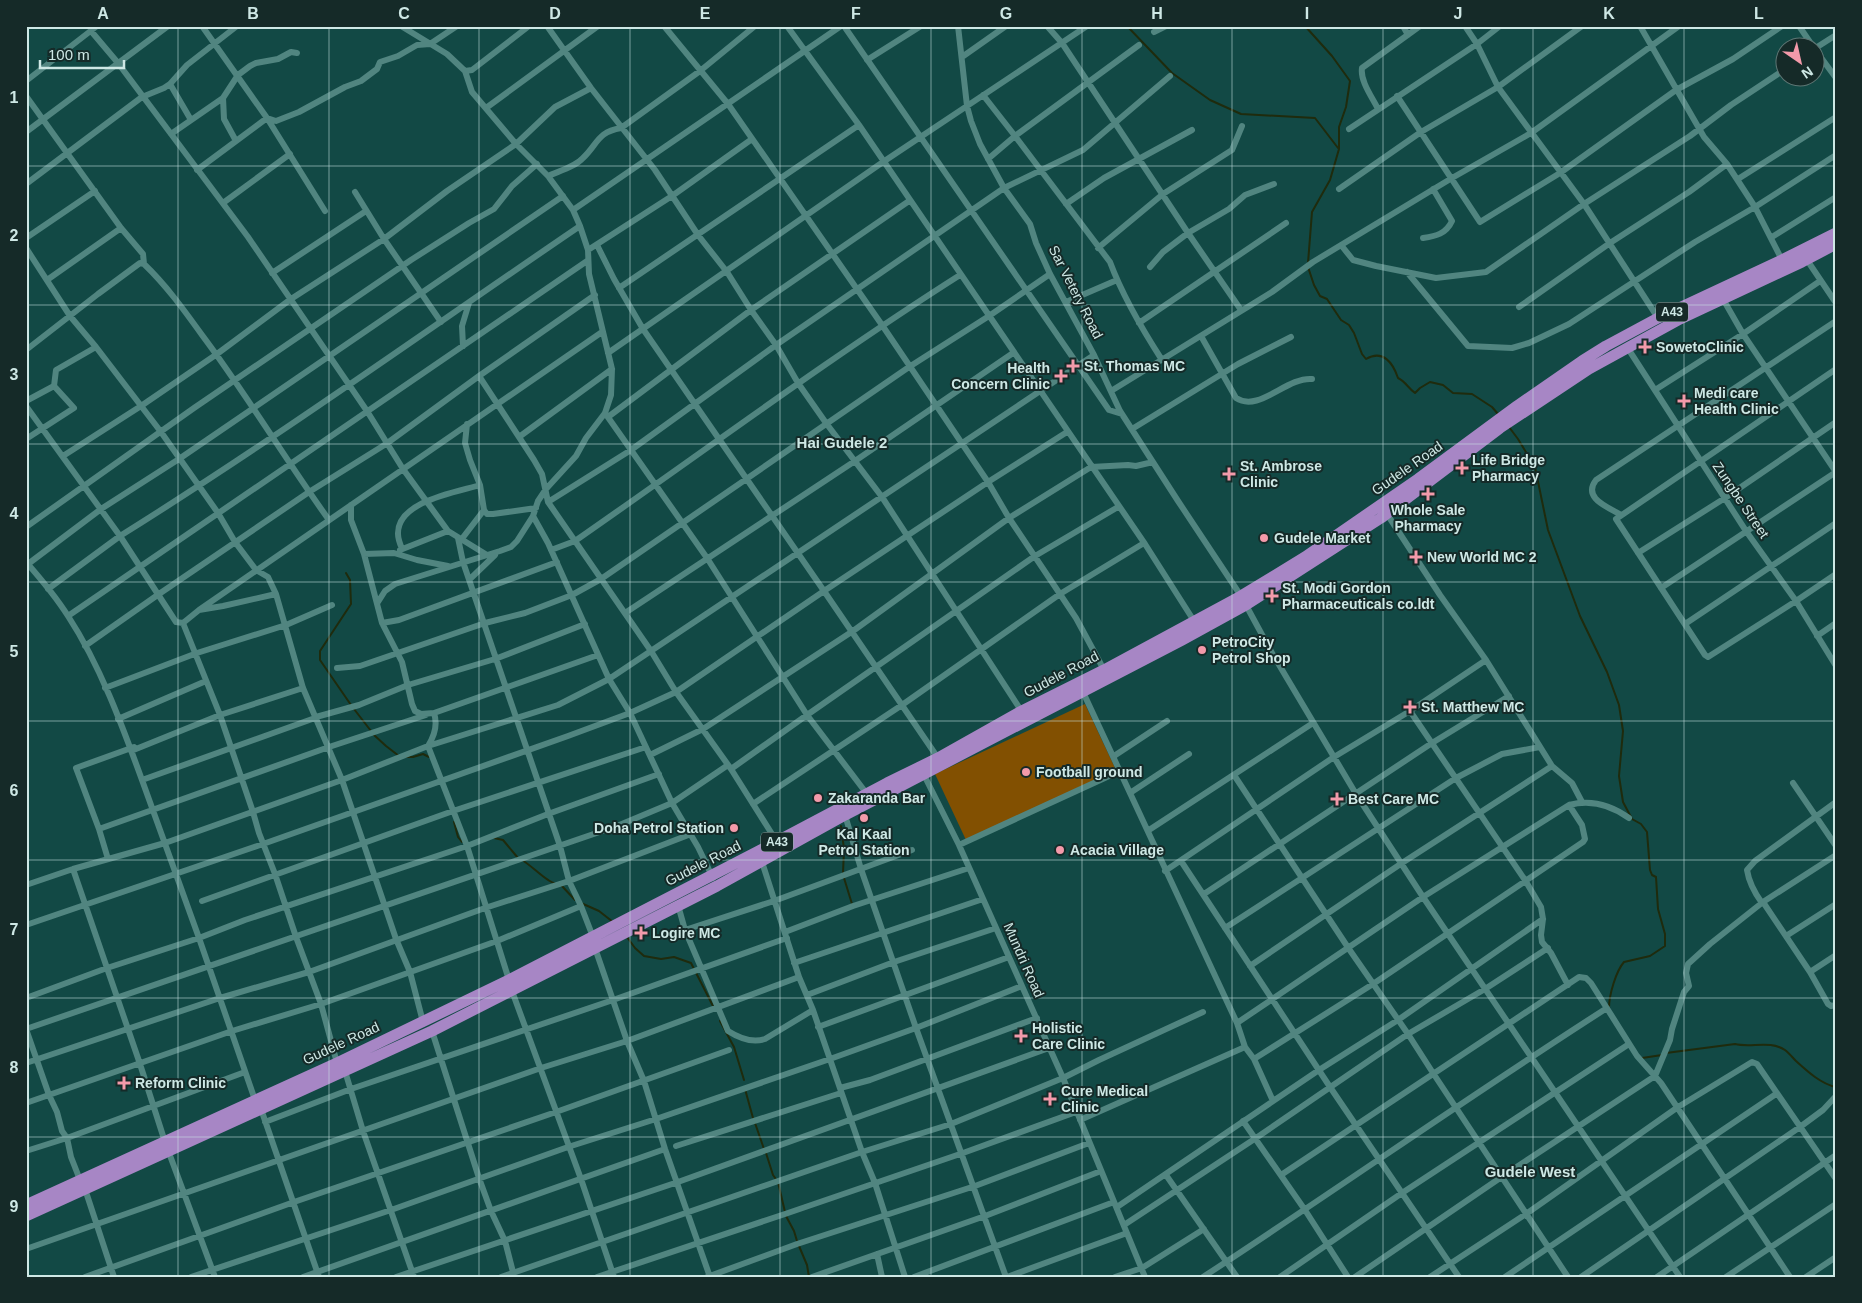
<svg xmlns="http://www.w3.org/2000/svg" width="1862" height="1303" viewBox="0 0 1862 1303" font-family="Helvetica,sans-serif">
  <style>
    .green { fill: #825001 }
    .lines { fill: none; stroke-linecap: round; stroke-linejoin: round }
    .stream { stroke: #1f2b0d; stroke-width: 2 }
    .street { stroke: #518580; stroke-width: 6 }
    .highway { stroke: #a786c5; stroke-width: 11 }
    .grid { fill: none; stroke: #cee8e5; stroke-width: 1; stroke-opacity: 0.55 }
    .poi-dot { fill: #f39aaa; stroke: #152a28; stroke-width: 2 }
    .labels { text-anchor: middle; stroke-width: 4; stroke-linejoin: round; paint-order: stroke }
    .shield { fill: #152a28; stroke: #96afac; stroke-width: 1 }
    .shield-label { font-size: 12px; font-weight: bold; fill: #cee8e5 }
    .street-label { font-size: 14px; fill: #cee8e5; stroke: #152a28 }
    .poi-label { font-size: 14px; font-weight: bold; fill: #cee8e5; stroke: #152a28; text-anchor: start }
    .neighbourhood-label { font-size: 15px; font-weight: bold; fill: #cee8e5; stroke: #152a28 }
    .neatline { fill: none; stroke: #cee8e5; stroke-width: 2 }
    .grid-label { font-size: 16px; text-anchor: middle; font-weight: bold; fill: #cee8e5 }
  </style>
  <rect width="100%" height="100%" fill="#124945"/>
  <path class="green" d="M 1085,704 L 1116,770 L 966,840 L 935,774 Z"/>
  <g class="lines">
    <path class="stream" d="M 1127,26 L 1172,73 L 1210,100 L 1241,114 L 1315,118 L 1338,148
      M 1305,26 L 1332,56 L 1350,81 L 1346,107 L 1339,127 L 1339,149 L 1330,180 L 1312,212 L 1308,263
      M 1308,267 L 1314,285 L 1320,296 L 1327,299 L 1341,320 L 1349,325 L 1354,333 L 1362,354 L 1366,359 C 1383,349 1393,363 1398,378 C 1406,382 1408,388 1415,393 L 1420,388 L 1430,382 L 1443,385 L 1453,393 L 1472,394 L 1492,407 L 1498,414
      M 1509,427 L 1518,439 L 1535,467 L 1548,530 L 1580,616 L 1607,672 L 1619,705 L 1623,731 L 1619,776 L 1623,802 L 1632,819 L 1641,824 L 1647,832 L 1650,870 L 1652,875 L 1656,877 L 1658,909 L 1665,934 L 1665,946 L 1650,956 L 1624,962 C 1616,971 1609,995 1609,1008
      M 346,573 L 350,580 L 351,604 L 320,651 L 320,660 L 351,705
      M 354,709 L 371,731
      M 374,735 L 386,746 L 399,756
      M 406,757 L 413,757 L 423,754 L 429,757
      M 454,822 L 458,837 L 462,842
      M 841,826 L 844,849 L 843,873
      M 494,838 L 503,840 L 518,858
      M 522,860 C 531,865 547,882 554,883
      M 844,878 L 852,904
      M 561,885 L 575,900
      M 581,903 L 599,911 L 613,922
      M 627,937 L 635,948 L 644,956 L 661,959 L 674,957 L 691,963 L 714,1008
      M 720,1021 L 734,1047 L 744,1080
      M 1666,1053 L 1735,1044 C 1751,1048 1770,1040 1785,1050 C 1789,1053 1793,1058 1796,1061 C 1807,1071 1821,1084 1836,1087
      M 1642,1058 L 1662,1055
      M 745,1089 L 753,1118
      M 755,1123 L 764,1149
      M 766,1153 L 773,1175 L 778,1182 L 785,1212
      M 786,1216 L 794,1231 L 797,1241
      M 799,1246 L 807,1265 L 809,1277"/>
    <path class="street" d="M 202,26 L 267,118 L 325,211
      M 547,26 L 591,88 L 655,170 L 698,235 L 727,272 L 751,310 L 776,345 L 798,383 L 826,423 L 882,497 L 1022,712
      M 664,26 L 728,104 L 882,325 L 988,482 L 1009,518 L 1076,618 L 1104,670
      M 787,26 L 859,125 L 1145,544 L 1194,621
      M 844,26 L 1109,410 L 1122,414
      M 958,26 L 967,106 L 971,121 L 980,144 L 1004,188 L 1030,224 L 1036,243 L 1050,274 L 1094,355 L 1120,411 L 1178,501 L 1241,596 L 1272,653 L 1356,794 L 1423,897 L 1680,1277
      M 1047,26 L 1062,43 L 1188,233 L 1241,310
      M 1403,26 L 1408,35
      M 1465,26 L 1477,44 L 1498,87 L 1584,204 L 1658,318
      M 1640,26 L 1704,137 L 1727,164 L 1755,207 L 1782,260
      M 1799,26 L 1814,48
      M 91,31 L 118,63 L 248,237 L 367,411 L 403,469 L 448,531 L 487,555
      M 1154,32 L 1166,26
      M 1139,45 L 1015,136 L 1110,262 C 1123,297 1142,329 1162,360
      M 1814,48 L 1836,78
      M 1814,49 L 1836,35
      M 962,57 L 1006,26
      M 867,60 L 921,26
      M 465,71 L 472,70 L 529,26
      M 26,81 L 97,26
      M 170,84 L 191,120
      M 983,95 L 1015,136 L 988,159
      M 26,96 L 121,228 L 143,254 L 144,264
      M 1397,96 L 1480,222 L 1560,173 L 1676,90 L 1733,59 L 1782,26
      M 223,98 L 224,119 L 236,141
      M 486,108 L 598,26
      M 1378,109 C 1372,97 1360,81 1362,68 L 1420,26
      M 1349,129 L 1477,44 L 1500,26
      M 26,132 L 168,26
      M 171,134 L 223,98 L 238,75 L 250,66 L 256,63 L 278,59 L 291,52 L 297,53
      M 197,170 L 267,118 L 276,121 L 299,112 L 345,87 L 361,81 L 377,69 L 380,62 L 398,56 L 417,45 L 430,44 L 457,26
      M 548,176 C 559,171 575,167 583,158 C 598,144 597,132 621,128 L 700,71 L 755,26
      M 1738,179 L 1836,117
      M 26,184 L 142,97 L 164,88 L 170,84 L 187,65 L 237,26
      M 1339,189 L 1421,132 L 1498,87 L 1582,26
      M 355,192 L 384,239 L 441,322
      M 223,203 L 290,154
      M 1066,204 L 1104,178 L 1192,130
      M 573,210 L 841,26
      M 1772,237 L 1836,197
      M 26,238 L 95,191
      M 1423,238 C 1436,236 1446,234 1452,221 L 1433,189
      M 1341,245 L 1353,260 L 1376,266 L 1436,278 L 1486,272 L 1584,204 L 1690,136 L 1731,105 L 1784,70
      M 26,248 L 70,316 L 96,347 L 161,432 L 218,513 L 235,542 L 256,570 L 268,577 L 276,594 L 303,688 L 342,780 L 396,939 L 410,972 L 423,1022
      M 1098,248 L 1163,194 L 1232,150 L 1242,126
      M 588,250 L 672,196 L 752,139
      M 1807,260 L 1836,303
      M 1150,267 L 1163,252 L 1188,233 L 1229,209 L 1245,195 L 1274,184
      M 1407,272 L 1468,346 L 1512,348 L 1529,343 L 1569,324 L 1695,242 L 1755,207 L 1836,155
      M 272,273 L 366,211
      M 47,280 L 121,228
      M 619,288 L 859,125
      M 1723,299 L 1743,334 L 1836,472
      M 1066,302 L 1117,280
      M 1519,307 L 1610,243 L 1689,192 L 1727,164
      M 1139,323 L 1286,223
      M 1201,336 L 1236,398 C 1259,413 1286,377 1312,379
      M 463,346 L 462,326 L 469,303
      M 1627,347 L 1746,531 L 1796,601 L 1836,666
      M 26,350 L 98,294 L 140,263 L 144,264 C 166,285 184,310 202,335 C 247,395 285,459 329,520
      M 608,353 L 883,162 L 1087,26
      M 1836,369 L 1616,519 L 1705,655 L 1708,657 L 1796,601 L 1836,574
      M 479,376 L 534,460 L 542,474 L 548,502 L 651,651 L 676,692 L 731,769 L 777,842
      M 1655,390 L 1743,334 L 1820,281
      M 1111,391 L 1272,292 L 1313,262 L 1452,178 L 1531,133 L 1679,26
      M 26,401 L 54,386 L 56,370 L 96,347
      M 26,406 L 120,536 C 277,438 427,330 580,226
      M 605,413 L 707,558 L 807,715 L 1035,556 L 1118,507
      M 608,417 L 751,310 L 909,201
      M 467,424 L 465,443 L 470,460 L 480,485 L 484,510 L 487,514 L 493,514 L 536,508
      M 1132,429 L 1238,364 L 1291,337
      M 519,437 L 612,369
      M 26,439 L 74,408 L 54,386
      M 63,456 L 141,406 L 217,354 L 291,299 L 384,239 L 447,191 L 516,144 L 555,107 L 591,88
      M 548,502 L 631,450 L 776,345 L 1004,188 L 1083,150 L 1170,76
      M 351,505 L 351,520 L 364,554 L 382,623 L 402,662 L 412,704 L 415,711 L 421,714 L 434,713 L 598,655
      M 1387,514 L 1440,595 L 1486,660 L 1552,766 L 1572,783 L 1582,802
      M 1621,515 C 1608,507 1582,498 1596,480 L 1836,321
      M 533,516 L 548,543 L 609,679 L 630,713 L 672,803 L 698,847 L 713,878
      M 26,527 L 194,408 L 411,260 L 469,223 L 494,209 L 512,186 L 537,164
      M 458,538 L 463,562 L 560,846 L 569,881 L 581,906 L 593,937
      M 461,540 L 484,510
      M 402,549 C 400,544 398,538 398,534 C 397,501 457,492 480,485
      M 400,550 L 448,531
      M 551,550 L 575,541 C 703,452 828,359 960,275
      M 1638,553 L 1725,498 L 1836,422
      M 364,554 L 394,553 L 417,560 L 448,566
      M 26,562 C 41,579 56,597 68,616 C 100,665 122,725 142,780 L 315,718
      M 28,564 L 101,509 L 179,459 L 563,196
      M 470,579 L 495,555
      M 1661,588 L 1836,472
      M 48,589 L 120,536 L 176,622 L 183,623 L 220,715 L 253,812 L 259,833 L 275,874 L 296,937 L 321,1004 L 337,1063
      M 378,602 L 385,591 L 395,584 L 500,551 L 511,547 L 517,541 L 533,516 L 538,501 L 546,489 L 576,456 L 586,438 L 605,413 L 611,395 L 612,369 L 589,274 L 588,250 L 580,226 L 573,210 L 548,176 L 516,144 L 472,92 L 465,71 L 447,54 L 401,26
      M 199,610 L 602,332
      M 625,613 L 855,461 L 1013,353
      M 68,616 L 587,261
      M 183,623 L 199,610 L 223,606 L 276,594
      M 382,623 L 399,620 L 557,562
      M 1685,624 L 1836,523
      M 1817,636 L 1836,623
      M 85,646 L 159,594 L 309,492 L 386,444 L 479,376 L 595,295
      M 337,668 L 360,666 L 485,623 L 525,613 L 572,595 L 601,579 L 909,367 L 989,316 L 1050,274
      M 105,688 L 197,653 L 286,625 L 332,605
      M 1083,692 L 1237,1023 L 1245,1047 L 1254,1059 L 1273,1101
      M 1410,711 L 1525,880 L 1541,907 L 1543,919 L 1541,935 L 1542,942 L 1551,953 L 1568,985
      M 434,713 C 438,725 435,735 428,746 L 467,846 L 509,980
      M 316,717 L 359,705 L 408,685 L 495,659 L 585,624
      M 118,719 L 206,681
      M 131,751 L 220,715 L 303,688
      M 650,755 L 703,729 L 853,631 L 1009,518 L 1091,467 L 1128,465 L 1136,466 L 1153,462
      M 1114,756 L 1167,721
      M 938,758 L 824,591 L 988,482 L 1067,432
      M 731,769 L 807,715 L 867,794
      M 923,773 L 959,845 L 1063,1078 L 1145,1277
      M 1234,775 L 1349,949 L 1408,1034 L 1433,1073 L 1568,1277
      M 142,780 L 199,938 L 255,1100
      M 1793,783 L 1836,846
      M 1130,793 L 1189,754
      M 753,804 L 902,705 L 1060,594 L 1144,543
      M 845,815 L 861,869 L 916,1028 L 1006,1277
      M 99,829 L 329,747 L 426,715
      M 1149,830 L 1313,723
      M 959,845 L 1120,771
      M 108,859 L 99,829 L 76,768 L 134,747
      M 1181,861 L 1330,1087 L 1459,1277
      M 762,862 L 799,977 L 813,1010 L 862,1152 L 875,1183 L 905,1277
      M 73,869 L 140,1064 L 165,1142 L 215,1277
      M 1165,871 L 1334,757 L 1410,711 L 1486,660
      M 26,885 L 73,869 L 165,843 L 342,780 L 428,746 L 558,705 L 609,679 L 1094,355
      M 1204,894 L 1432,743 L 1509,696
      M 202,901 L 453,811 L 646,747
      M 1763,902 L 1810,972 L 1828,1004 L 1831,1006 L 1836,1005
      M 1762,903 C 1754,892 1749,883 1747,870 L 1755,861 L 1836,802
      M 678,905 L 685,930 L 728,1031 C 739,1038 753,1043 765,1039 L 813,1010
      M 26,925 L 263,844 L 568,736 L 630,713 L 676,692 L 824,591 L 643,329 L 614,279 L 597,245
      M 1225,928 L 1456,778 L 1502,754 L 1540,747
      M 685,930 L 774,901 L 912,850
      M 785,932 L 853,906 L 969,868
      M 1786,936 L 1836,904
      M 595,948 L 627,1041 L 644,1081 L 665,1149 L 710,1277
      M 794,963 L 983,899
      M 1250,966 L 1402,863 L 1552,766
      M 1810,972 L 1836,955
      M 512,991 L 581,1179 L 614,1277
      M 807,995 L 894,962 L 996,928
      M 26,998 L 107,968 L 199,938 L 245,920 L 467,846 L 548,814 L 659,774
      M 1237,1023 L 1423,897 L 1569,805 C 1591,799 1611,805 1629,818
      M 818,1027 L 1009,957
      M 26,1029 L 617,826 L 672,803 L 728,765
      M 26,1029 L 49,1095 L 57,1112 L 62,1131 L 67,1138 L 71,1157 L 80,1180
      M 432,1031 L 479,1178 L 491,1211 L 505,1241 L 514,1276
      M 1254,1059 L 1373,984 L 1583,842 L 1585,839 L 1582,825 L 1569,805
      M 26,1063 L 220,998 L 309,972 L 485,908 L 569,881 L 691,834
      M 345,1071 L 363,1131 L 414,1277
      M 840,1088 L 870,1080 L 1037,1018
      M 26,1103 L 232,1031 L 321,1004 L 497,941 L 581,906
      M 261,1109 L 319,1277
      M 1080,1120 L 1245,1047
      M 1243,1121 L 1305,1210 L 1348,1277
      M 265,1122 L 351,1089 L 613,1000 L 787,938
      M 676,1146 L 841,1093
      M 26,1151 L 67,1138 L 245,1072
      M 1166,1175 L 1237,1277
      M 1281,1175 L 1579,977 L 1586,978 L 1591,983 L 1637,1056 L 1661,1083 L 1790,1277
      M 85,1189 L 114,1277
      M 1117,1207 L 1319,1070 L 1398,1020 L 1543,919
      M 1124,1225 L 1256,1138 L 1408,1034 L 1485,989 L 1548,948
      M 26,1249 L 541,1068 L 627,1041 L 799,977
      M 877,1254 L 882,1277
      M 85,1277 L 294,1202 L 556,1112 L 729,1050
      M 191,1277 L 391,1210 L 568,1147 L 656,1119 L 830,1059 L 916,1028 L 1022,986
      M 303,1277 L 665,1149
      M 396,1277 L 678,1182 L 1049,1048
      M 501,1277 L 862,1152 L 951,1124 L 1063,1078 L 1099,1060 L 1203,1012
      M 597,1277 L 785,1214 L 963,1153 L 1076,1112
      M 707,1277 L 797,1244 L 975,1186 L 1089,1143
      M 812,1277 L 985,1216 L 1101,1171
      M 914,1277 L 1114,1202
      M 1007,1277 L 1127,1233
      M 1115,1277 L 1142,1268 L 1204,1229
      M 1203,1277 C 1339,1188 1471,1095 1607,1008
      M 1280,1277 L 1402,1193 L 1629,1044
      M 1355,1277 L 1503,1176 L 1655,1076 L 1670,1040 L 1672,1029 L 1684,992 L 1689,986 L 1686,973 L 1688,964 L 1710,944 L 1763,902 L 1836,855
      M 1430,1277 L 1526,1214 L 1678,1107 L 1752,1062 L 1757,1064 L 1836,1179
      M 1505,1277 L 1776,1094
      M 1581,1277 L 1800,1127 L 1823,1110 L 1836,1096
      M 1657,1277 L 1836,1155
      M 1726,1277 L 1836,1204
      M 1806,1277 L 1836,1257"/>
    <path class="highway" d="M 26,1205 L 337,1063 L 509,980 L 757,852 L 887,783 L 938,758 L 1018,713 L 1104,670 L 1241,596 L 1305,557 L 1418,479 L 1517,406 L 1582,361 L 1606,346 L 1658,318 L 1782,260 L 1836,233
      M 26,1216 L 432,1031 L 717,886 L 845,815 L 1182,640 L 1246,605 L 1381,518 L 1500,428 L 1589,369 L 1680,319 L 1802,262 L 1836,244"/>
  </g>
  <path class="grid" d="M 178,26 L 178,1277M 329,26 L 329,1277M 479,26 L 479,1277M 630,26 L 630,1277M 780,26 L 780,1277M 931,26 L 931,1277M 1082,26 L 1082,1277M 1232,26 L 1232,1277M 1383,26 L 1383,1277M 1533,26 L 1533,1277M 1684,26 L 1684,1277M 26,166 L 1836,166M 26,305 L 1836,305M 26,444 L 1836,444M 26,582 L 1836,582M 26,721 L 1836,721M 26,860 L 1836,860M 26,998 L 1836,998M 26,1137 L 1836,1137"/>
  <g class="poi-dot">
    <path d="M1642.5 339.5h5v5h5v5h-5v5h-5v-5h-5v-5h5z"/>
    <path d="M1070.5 358.5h5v5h5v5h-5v5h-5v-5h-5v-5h5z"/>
    <path d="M1058.5 368.5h5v5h5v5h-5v5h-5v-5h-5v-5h5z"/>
    <path d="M1681.5 393.5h5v5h5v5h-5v5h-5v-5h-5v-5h5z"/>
    <path d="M1459.5 460.5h5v5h5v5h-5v5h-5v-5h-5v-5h5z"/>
    <path d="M1226.5 466.5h5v5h5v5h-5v5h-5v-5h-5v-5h5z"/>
    <path d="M1425.5 486.5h5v5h5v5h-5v5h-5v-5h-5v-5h5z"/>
    <circle cx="1264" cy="538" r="5"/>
    <path d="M1413.5 549.5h5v5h5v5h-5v5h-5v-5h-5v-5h5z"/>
    <path d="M1269.5 588.5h5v5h5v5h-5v5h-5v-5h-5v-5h5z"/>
    <circle cx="1202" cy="650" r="5"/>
    <path d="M1407.5 699.5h5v5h5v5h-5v5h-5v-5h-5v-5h5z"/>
    <circle cx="1026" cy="772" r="5"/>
    <circle cx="818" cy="798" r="5"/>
    <path d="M1334.5 791.5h5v5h5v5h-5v5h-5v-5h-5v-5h5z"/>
    <circle cx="864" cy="818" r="5"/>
    <circle cx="734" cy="828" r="5"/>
    <circle cx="1060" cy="850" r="5"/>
    <path d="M638.5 925.5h5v5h5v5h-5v5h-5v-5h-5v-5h5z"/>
    <path d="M1018.5 1028.5h5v5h5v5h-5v5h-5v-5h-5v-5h5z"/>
    <path d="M121.5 1075.5h5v5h5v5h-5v5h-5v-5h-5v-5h5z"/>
    <path d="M1047.5 1091.5h5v5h5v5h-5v5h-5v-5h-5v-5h5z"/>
  </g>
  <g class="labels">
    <g class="shield">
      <rect x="1656" y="302.5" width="32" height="19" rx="4"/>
      <rect x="761" y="832.5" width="32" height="19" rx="4"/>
    </g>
    <g class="shield-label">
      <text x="1672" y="316">A43</text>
      <text x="777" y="846">A43</text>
    </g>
    <g class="street-label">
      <text transform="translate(1076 292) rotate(63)" y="5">Sar Vetery Road</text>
      <text transform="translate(1407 468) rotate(-35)" y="5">Gudele Road</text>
      <text transform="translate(1741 500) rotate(56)" y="5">Zungbe Street</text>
      <text transform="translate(1061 674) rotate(-28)" y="5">Gudele Road</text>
      <text transform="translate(703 863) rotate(-27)" y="5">Gudele Road</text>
      <text transform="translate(1024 960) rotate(66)" y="5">Mundri Road</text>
      <text transform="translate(341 1043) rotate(-25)" y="5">Gudele Road</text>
    </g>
    <g class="poi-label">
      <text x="1656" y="352">SowetoClinic</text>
      <text x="1084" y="371">St. Thomas MC</text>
      <text x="1050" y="373" text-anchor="end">Health<tspan x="1050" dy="16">Concern Clinic</tspan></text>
      <text x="1694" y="398">Medi care<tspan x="1694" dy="16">Health Clinic</tspan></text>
      <text x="1472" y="465">Life Bridge<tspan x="1472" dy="16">Pharmacy</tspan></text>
      <text x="1240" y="471">St. Ambrose<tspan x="1240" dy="16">Clinic</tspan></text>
      <text x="1428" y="515" text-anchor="middle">Whole Sale<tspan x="1428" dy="16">Pharmacy</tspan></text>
      <text x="1274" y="543">Gudele Market</text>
      <text x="1427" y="562">New World MC 2</text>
      <text x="1282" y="593">St. Modi Gordon<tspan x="1282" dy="16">Pharmaceuticals co.ldt</tspan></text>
      <text x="1212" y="647">PetroCity<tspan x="1212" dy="16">Petrol Shop</tspan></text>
      <text x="1421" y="712">St. Matthew MC</text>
      <text x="1036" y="777">Football ground</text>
      <text x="828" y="803">Zakaranda Bar</text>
      <text x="1348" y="804">Best Care MC</text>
      <text x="724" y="833" text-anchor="end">Doha Petrol Station</text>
      <text x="864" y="839" text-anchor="middle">Kal Kaal<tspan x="864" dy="16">Petrol Station</tspan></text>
      <text x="1070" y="855">Acacia Village</text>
      <text x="652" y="938">Logire MC</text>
      <text x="1032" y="1033">Holistic<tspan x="1032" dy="16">Care Clinic</tspan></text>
      <text x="135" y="1088">Reform Clinic</text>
      <text x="1061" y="1096">Cure Medical<tspan x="1061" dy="16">Clinic</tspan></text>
    </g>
    <g class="neighbourhood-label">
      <text x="842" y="448">Hai Gudele 2</text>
      <text x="1530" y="1177">Gudele West</text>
    </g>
  </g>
  <rect width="1862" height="1303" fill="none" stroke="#152a28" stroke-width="55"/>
  <g transform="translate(1800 62) rotate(146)"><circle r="24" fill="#152a28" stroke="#5f7674"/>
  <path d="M0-4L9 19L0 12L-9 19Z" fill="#f39aaa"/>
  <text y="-8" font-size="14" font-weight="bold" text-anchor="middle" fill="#cee8e5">N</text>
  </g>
  <path d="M40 60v8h84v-8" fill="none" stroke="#cee8e5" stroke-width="2.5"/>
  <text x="48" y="60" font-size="15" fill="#cee8e5" stroke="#152a28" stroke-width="4" paint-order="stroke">100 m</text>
  <rect x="28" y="28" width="1806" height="1248" class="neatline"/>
  <g class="grid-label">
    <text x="103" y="19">A</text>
    <text x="253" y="19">B</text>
    <text x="404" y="19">C</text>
    <text x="555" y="19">D</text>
    <text x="705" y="19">E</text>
    <text x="856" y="19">F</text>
    <text x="1006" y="19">G</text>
    <text x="1157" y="19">H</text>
    <text x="1307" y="19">I</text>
    <text x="1458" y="19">J</text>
    <text x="1609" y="19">K</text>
    <text x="1759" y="19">L</text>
    <text x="14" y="103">1</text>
    <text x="14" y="241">2</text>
    <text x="14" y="380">3</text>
    <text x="14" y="519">4</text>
    <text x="14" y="657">5</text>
    <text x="14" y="796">6</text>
    <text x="14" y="935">7</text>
    <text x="14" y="1073">8</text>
    <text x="14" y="1212">9</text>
  </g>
</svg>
